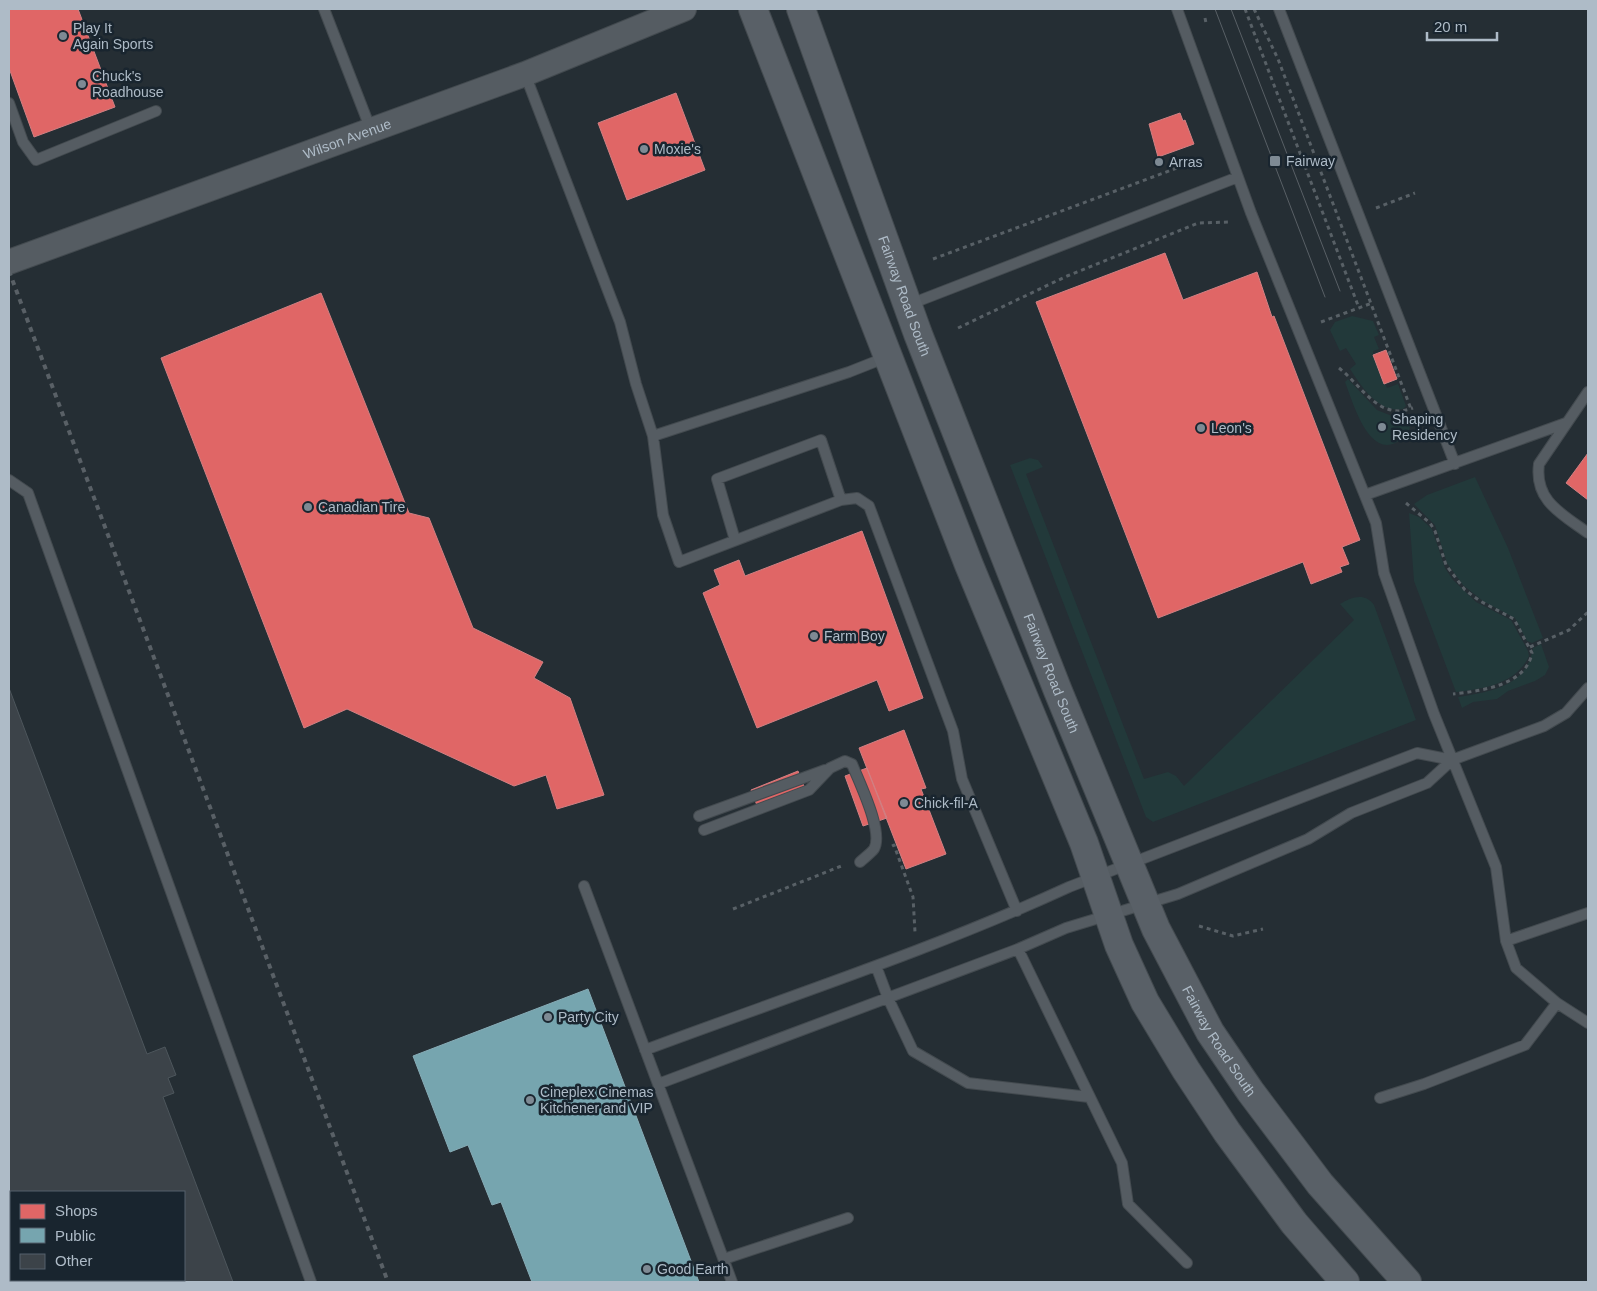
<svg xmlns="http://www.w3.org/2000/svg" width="1597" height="1291" viewBox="0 0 1597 1291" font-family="Helvetica,sans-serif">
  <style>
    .green { fill: #22393a }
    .shops { fill: #e06666; stroke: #d18083 }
    .public { fill: #76a5af; stroke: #87acb6 }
    .building { fill: #3c4349; stroke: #4d565c; fill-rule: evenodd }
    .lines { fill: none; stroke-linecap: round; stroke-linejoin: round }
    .service-casing { stroke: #434a4f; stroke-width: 12 }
    .tertiary-casing { stroke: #434a4f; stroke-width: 26 }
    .secondary-casing { stroke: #434a4f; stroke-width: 30 }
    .path { stroke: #586066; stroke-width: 3; stroke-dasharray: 4 4; stroke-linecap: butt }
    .service { stroke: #555c62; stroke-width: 10 }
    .tertiary { stroke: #555c62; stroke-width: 24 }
    .secondary { stroke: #596067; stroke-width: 28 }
    .tram { stroke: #596066; stroke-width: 1 }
    .rail { stroke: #596066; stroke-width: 4; stroke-dasharray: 5 5; stroke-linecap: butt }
    .poi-dot { fill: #7e8a94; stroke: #19252f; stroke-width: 2 }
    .labels { text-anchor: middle; stroke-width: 5; stroke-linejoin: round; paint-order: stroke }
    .poi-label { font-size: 14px; fill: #aebbc7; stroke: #19252f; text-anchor: start }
    .street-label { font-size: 14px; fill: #aebbc7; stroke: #19252f }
  </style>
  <rect width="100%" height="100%" fill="#252e34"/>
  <path class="green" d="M 1352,316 L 1373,321 L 1379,335 L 1374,337 L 1379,349 L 1373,351 L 1373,355 L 1387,388 L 1398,384 L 1406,406 L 1403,409 C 1379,414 1361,386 1350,369 L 1356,364 L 1346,348 L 1340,351 L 1330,330 L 1335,322 Z
    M 1348,379 L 1377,410 L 1392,416 L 1409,418 C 1411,426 1410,433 1403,438 C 1370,466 1353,402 1345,382 Z
    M 1030,458 L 1038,460 L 1043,467 L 1026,474 L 1144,779 L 1168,772 L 1176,776 L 1184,786 L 1354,620 L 1340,604 C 1351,597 1365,592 1374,605 L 1416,720 L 1153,822 L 1146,817 L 1010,465 Z
    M 1475,477 L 1508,548 L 1543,638 L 1532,643 L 1527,641 L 1515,618 L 1483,601 L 1463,585 L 1447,563 L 1435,525 L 1414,504 L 1427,495 Z
    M 1409,513 L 1419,517 L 1432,529 L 1445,568 L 1453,580 L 1476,602 L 1511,620 L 1528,651 L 1529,656 C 1516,684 1484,689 1456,692 L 1414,581 Z
    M 1541,644 L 1549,667 L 1545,675 L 1535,681 L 1508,691 L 1497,699 L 1473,702 L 1462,708 L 1458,697 C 1491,692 1527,686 1533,648 Z"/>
  <path class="shops" d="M 9,9 L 78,9 L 115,107 L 34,137 L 9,68 Z
    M 676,93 L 705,170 L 627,200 L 598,123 Z
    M 1180,113 L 1183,121 L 1185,120 L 1194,144 L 1158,157 L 1149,124 Z
    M 1165,253 L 1183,300 L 1257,272 L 1272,317 L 1274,316 L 1360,540 L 1342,547 L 1349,564 L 1340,567 L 1342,572 L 1311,584 L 1303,562 L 1158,618 L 1036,302 Z
    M 321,293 L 409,513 L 429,518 L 473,628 L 543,662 L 534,678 L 570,698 L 604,795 L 557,809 L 546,775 L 514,786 L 347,709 L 304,728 L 161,358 Z
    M 1386,350 L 1397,379 L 1384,384 L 1373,355 Z
    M 1588,453 L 1588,500 L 1566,483 Z
    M 862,531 L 923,698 L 889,711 L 877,680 L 757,728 L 703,593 L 720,585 L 714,570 L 739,560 L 745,576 Z
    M 904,730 L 926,788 L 921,789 L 946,854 L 906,869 L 859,748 Z
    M 867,768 L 887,818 L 863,826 L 845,776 Z
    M 798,771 L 807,794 L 760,813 L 751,790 Z"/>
  <path class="public" d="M 588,989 L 699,1282 L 532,1282 L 501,1202 L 492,1205 L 468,1145 L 450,1152 L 413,1056 Z"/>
  <path class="building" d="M 9,688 L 147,1054 L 165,1047 L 176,1075 L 168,1078 L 174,1093 L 163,1097 L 233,1282 L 9,1282 ZM 11,1192 L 184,1192 L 184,1280 L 11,1280 Z"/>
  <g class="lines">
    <g class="service-casing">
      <path id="service" d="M 324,9 L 371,130
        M 1177,9 L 1251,213 L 1376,523 L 1384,573 L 1434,714 L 1496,867 L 1506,941 L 1516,968 L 1557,1003 L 1588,1023
        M 1279,9 L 1455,464
        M 525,74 L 620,322 L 636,384 L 653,436 L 849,372 L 887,357
        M 9,103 L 23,142 L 36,160 L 156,111
        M 908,305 L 1238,177
        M 1588,392 L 1539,464 C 1534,501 1562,514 1588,533
        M 653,436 L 663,515 L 679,562 L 841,500 L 857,498 L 869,506 L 953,731 L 962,779 L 1017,911
        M 9,480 L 28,493 L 311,1282
        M 1365,495 L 1566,423
        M 735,540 L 717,479 L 821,440 L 841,500
        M 699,816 L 825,770
        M 704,830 L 809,790 L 830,768 L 845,761 L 852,764 C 859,782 884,832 874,849 C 870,854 864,858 860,862
        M 584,886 L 732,1282
        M 1506,941 L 1588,913
        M 1018,949 L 1122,1163 L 1128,1204 L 1187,1263
        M 876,966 L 888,998 L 913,1051 L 968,1083 L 1089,1097
        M 645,1050 C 787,997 932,950 1069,887 L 1417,753 L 1452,760
        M 658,1084 L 1018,949 L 1066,928 L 1178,894 L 1308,839 L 1351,813 L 1427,783 L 1452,760 L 1544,726 L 1566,713 L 1588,688
        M 1380,1098 L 1424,1084 L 1525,1045 L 1557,1003
        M 724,1259 L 848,1218"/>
    </g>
    <g class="tertiary-casing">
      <g id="tertiary">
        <path id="s1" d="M 9,262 L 525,74 L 684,9"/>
      </g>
    </g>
    <g class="secondary-casing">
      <g id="secondary">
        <path d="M 753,9 L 969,565 L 1084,843 L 1119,945 L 1145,1002 L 1186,1070 L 1227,1132 L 1294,1223 L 1345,1282"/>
        <path id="s2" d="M 801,9 L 918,334 L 1058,691 L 1156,929 L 1210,1032 L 1250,1091 L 1320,1184 L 1407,1282"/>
      </g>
    </g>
    <path class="path" d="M 1245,9 L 1359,308
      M 1254,9 L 1278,59 L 1411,409
      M 1205,18 L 1206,23
      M 1376,208 L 1415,193
      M 933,259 L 1193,162
      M 1321,322 L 1372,303
      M 958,328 L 1067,276 L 1198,223 L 1230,222
      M 1339,368 C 1363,387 1379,421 1413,408
      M 1406,503 L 1430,523 L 1435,531 L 1446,565 L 1465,590 L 1480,601 L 1514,619 L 1532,653 C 1526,686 1479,691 1453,694
      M 1530,647 L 1569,630 L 1588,612
      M 892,846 L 894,845 L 913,897 L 915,932
      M 733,909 L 844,865
      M 1199,926 L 1233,936 L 1263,929"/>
    <use href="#service" class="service"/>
    <use href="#tertiary" class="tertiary"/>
    <use href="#secondary" class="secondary"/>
    <path class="tram" d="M 1215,9 L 1325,297
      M 1231,9 L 1340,291"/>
    <path class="rail" d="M 9,271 L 388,1282"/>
  </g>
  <g class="poi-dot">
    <circle cx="63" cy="36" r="5"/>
    <circle cx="82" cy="84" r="5"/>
    <circle cx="644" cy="149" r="5"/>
    <rect x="1269" y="155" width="12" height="12" rx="2.5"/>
    <circle cx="1159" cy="162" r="5"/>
    <circle cx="1382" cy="427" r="5"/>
    <circle cx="1201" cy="428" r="5"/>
    <circle cx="308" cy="507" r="5"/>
    <circle cx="814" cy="636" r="5"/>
    <circle cx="904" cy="803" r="5"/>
    <circle cx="548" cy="1017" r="5"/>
    <circle cx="530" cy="1100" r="5"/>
    <circle cx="647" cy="1269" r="5"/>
  </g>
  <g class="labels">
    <g class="poi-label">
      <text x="73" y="33">Play It<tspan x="73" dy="16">Again Sports</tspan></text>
      <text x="92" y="81">Chuck's<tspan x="92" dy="16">Roadhouse</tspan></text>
      <text x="654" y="154">Moxie's</text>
      <text x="1286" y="166">Fairway</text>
      <text x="1169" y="167">Arras</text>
      <text x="1392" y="424">Shaping<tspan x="1392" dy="16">Residency</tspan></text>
      <text x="1211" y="433">Leon's</text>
      <text x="318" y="512">Canadian Tire</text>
      <text x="824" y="641">Farm Boy</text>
      <text x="914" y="808">Chick-fil-A</text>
      <text x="558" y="1022">Party City</text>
      <text x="540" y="1097">Cineplex Cinemas<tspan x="540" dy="16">Kitchener and VIP</tspan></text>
      <text x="657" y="1274">Good Earth</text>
    </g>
    <g class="street-label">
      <text dy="5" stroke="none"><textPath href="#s1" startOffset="360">Wilson Avenue</textPath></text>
      <text dy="5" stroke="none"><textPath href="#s2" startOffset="305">Fairway Road South</textPath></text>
      <text dy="5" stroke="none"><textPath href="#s2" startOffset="710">Fairway Road South</textPath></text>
      <text dy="5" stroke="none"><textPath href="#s2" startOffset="1115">Fairway Road South</textPath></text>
    </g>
  </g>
  <rect width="1597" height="1291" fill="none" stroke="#aebbc7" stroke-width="20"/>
  <rect x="10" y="1191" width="175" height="90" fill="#19252f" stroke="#55616c"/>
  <rect x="20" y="1204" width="25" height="15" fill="#e06666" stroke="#55616c"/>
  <text x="55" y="1216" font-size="15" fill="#aebbc7">Shops</text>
  <rect x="20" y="1228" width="25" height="15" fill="#76a5af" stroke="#55616c"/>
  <text x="55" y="1241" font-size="15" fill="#aebbc7">Public</text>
  <rect x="20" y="1254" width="25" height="15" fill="#3c4349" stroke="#55616c"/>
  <text x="55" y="1266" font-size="15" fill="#aebbc7">Other</text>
  <path d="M1427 32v8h70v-8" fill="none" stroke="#aebbc7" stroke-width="2.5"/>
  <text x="1434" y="32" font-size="15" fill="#aebbc7" stroke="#19252f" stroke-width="4" paint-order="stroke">20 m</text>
</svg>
